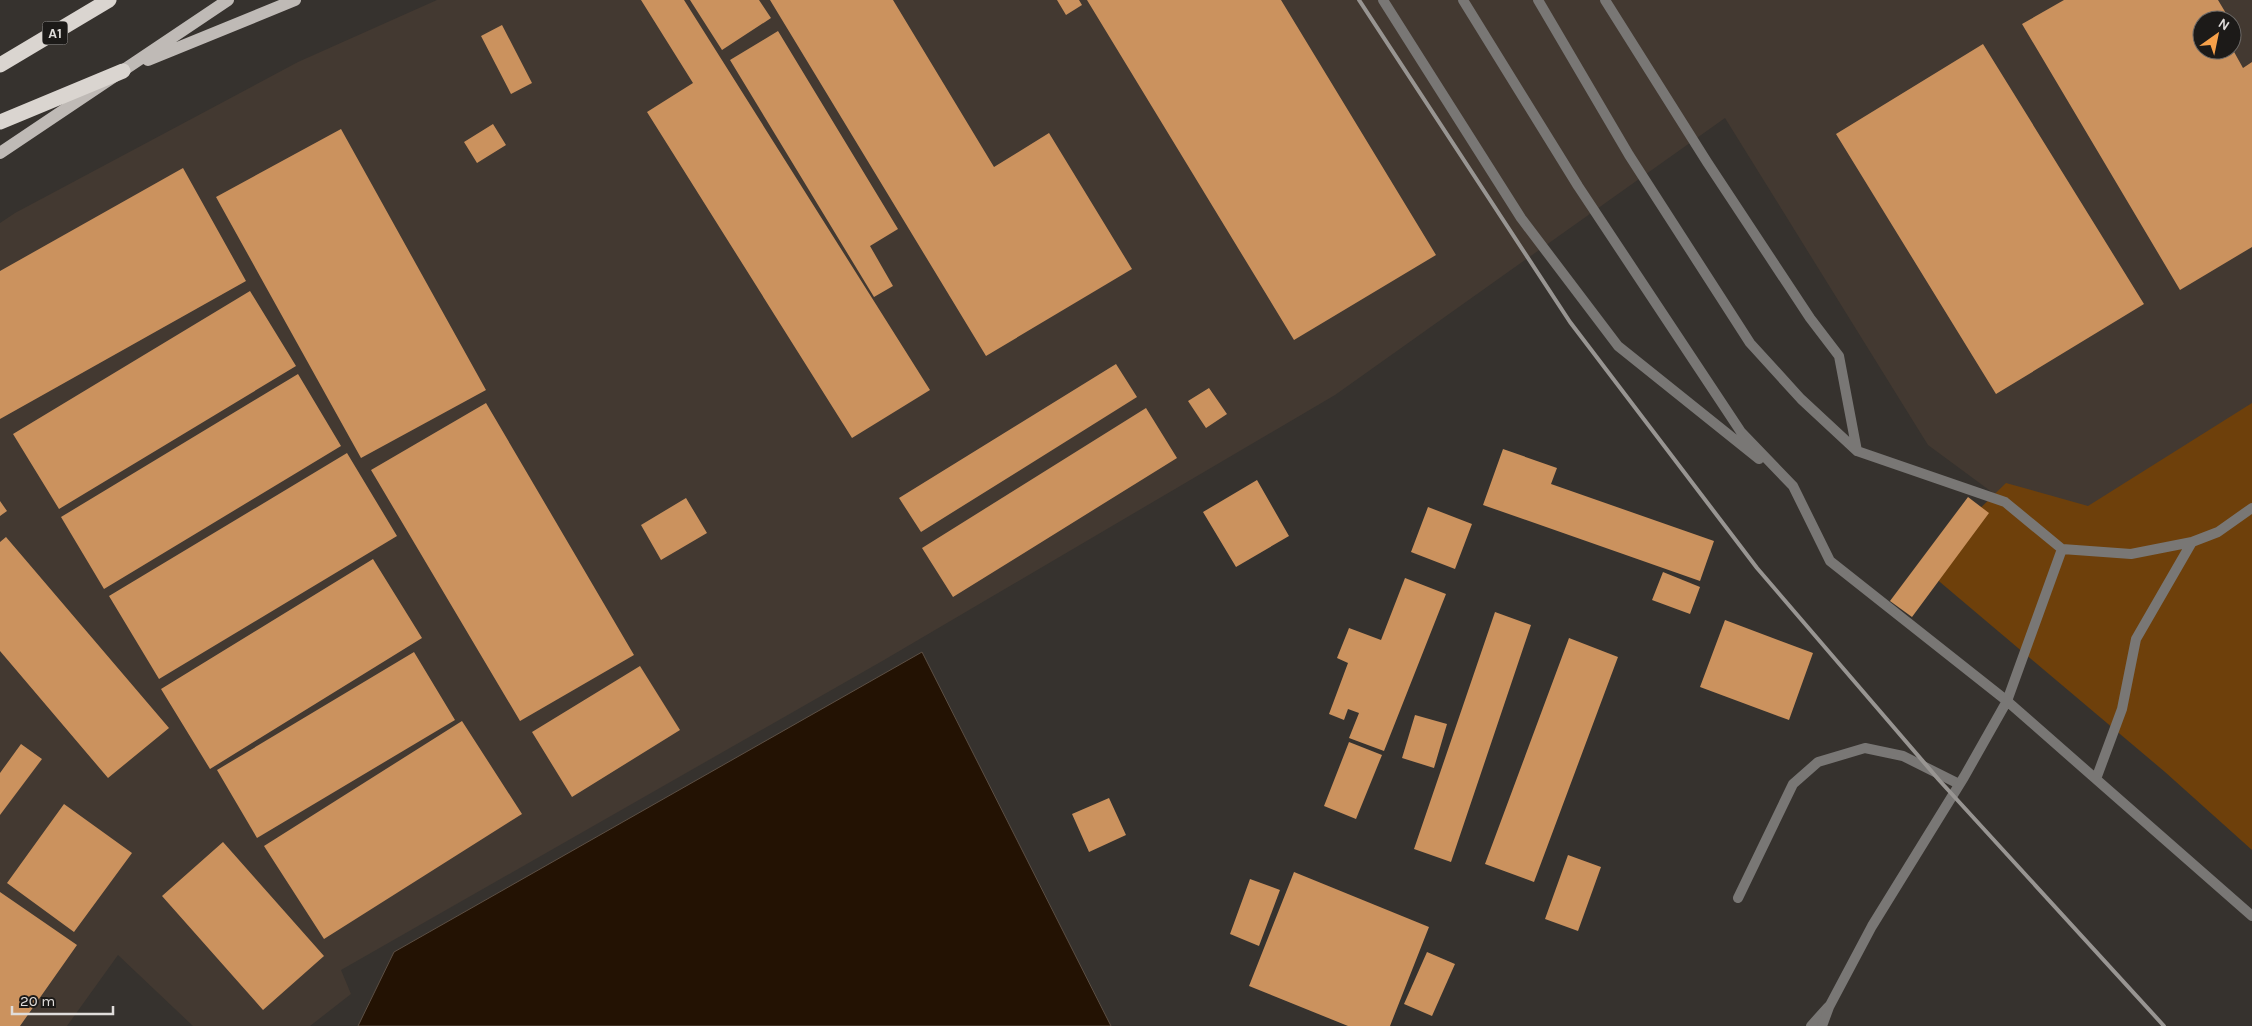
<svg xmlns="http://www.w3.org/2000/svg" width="2252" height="1026" viewBox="0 0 2252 1026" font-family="Karla,sans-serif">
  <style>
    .built { fill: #433931; fill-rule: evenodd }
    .green { fill: #6e400b }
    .water { fill: #231203; stroke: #5c4f44 }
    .building { fill: #cb925e }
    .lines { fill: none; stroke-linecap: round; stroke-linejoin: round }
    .service { stroke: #797775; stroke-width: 10 }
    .minor { stroke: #797775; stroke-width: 10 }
    .primary { stroke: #bfbab6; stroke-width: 12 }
    .motorway { stroke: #dad5d0; stroke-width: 15 }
    .rail { stroke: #989592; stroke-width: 4 }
    .labels { text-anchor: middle; stroke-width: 5; stroke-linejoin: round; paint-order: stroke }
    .shield { fill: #1c1a18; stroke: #a5a2a0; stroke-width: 1 }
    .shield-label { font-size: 14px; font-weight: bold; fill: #e0dddb }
  </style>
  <rect width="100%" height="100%" fill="#36322e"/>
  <path class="built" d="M 437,0 L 2252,0 L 2252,433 L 2100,526 L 2008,504 L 1928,445 L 1725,118 L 1335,395 L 884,660 L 341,970 L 351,994 L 310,1026 L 193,1026 L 118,955 L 67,1026 L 0,1026 L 0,223 L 15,213 L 298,62 ZM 2202,20 L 2232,20 L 2232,50 L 2202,50 Z"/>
  <path class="green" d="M 2252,403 L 2252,850 L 2165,772 L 1921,566 L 2006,483 L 2088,506 Z"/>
  <path class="water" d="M 922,652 L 1111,1026 L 358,1026 L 394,952 Z"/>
  <path class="building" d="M 641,0 L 684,0 L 930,390 L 852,438 L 647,112 L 693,83 Z
    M 690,0 L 759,0 L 771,18 L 722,50 Z
    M 770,0 L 893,0 L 994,167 L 1049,133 L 1132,269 L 986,356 Z
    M 1057,0 L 1079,0 L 1082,5 L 1066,15 Z
    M 1087,0 L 1281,0 L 1436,255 L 1294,340 Z
    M 2064,0 L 2218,0 L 2230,20 L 2202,20 L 2202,50 L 2233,50 L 2243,68 L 2252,62 L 2252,247 L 2180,290 L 2022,24 Z
    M 2232,23 L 2241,38 L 2232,43 Z
    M 502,25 L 532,83 L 511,94 L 481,36 Z
    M 778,31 L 898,229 L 870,246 L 893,286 L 874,297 L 730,60 Z
    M 1983,44 L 2144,304 L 1996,394 L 1836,134 Z
    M 493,124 L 506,145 L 477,163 L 464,142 Z
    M 341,129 L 486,390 L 361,458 L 216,197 Z
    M 183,168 L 246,281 L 0,419 L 0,271 Z
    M 250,291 L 296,366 L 59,509 L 13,434 Z
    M 1116,364 L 1137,397 L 921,532 L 899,498 Z
    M 298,374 L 341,446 L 104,589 L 61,517 Z
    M 1209,388 L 1227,414 L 1206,428 L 1188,401 Z
    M 486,403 L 634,655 L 520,721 L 371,470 Z
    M 1146,408 L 1177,458 L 953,597 L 922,548 Z
    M 1503,449 L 1557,468 L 1551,484 L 1714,541 L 1700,581 L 1483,505 Z
    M 347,453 L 397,536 L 159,679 L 109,596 Z
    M 1257,480 L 1289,536 L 1236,567 L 1203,512 Z
    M 1968,497 L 1989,513 L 1912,617 L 1890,601 Z
    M 686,498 L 707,533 L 661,560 L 641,525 Z
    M 0,501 L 7,511 L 0,516 Z
    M 1428,507 L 1472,524 L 1455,569 L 1411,552 Z
    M 6,537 L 169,728 L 108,778 L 0,651 L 0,542 Z
    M 373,559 L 422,638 L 210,769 L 161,689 Z
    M 1663,572 L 1700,587 L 1690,614 L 1652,600 Z
    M 1405,578 L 1446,594 L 1384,751 L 1349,738 L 1359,713 L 1348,709 L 1344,720 L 1329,714 L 1348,663 L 1337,658 L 1349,628 L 1381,640 Z
    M 1495,612 L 1531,625 L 1451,862 L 1414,849 Z
    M 1725,620 L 1813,653 L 1789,720 L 1700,687 Z
    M 1569,638 L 1618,657 L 1534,882 L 1485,864 Z
    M 414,652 L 455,720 L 257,838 L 217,770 Z
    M 640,666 L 680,730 L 572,797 L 532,732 Z
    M 1415,715 L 1447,724 L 1434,768 L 1402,758 Z
    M 462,721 L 522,814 L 324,939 L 264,846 Z
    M 1349,742 L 1382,755 L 1356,819 L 1324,806 Z
    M 21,744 L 42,759 L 0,815 L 0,773 Z
    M 1109,798 L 1126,835 L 1089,852 L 1072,814 Z
    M 64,804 L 132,853 L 74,932 L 7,883 Z
    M 223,842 L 324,956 L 263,1010 L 162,896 Z
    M 1568,855 L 1601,867 L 1578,931 L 1545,919 Z
    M 1294,872 L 1429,927 L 1390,1026 L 1348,1026 L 1249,986 Z
    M 1250,879 L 1280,890 L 1259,946 L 1230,934 Z
    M 0,892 L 77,945 L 20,1026 L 0,1026 Z
    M 1427,952 L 1455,964 L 1432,1016 L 1404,1004 Z"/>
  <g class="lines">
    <path class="service" d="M 1738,898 L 1793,784 L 1818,762 L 1865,748 L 1903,756 L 1959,784
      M 1811,1026 L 1828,1007"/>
    <path class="minor" d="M 1383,0 L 1521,218 L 1618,346 L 1759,459
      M 1463,0 L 1578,186 L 1741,432 L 1793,486 L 1830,561 L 2007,701 L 2252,916
      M 1538,0 L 1629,155 L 1750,343 L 1801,399 L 1857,451 L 2005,502 L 2062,549 L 2131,554 L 2192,542 L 2218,532 L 2252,508
      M 1605,0 L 1707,162 L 1810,318 L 1839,356 L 1857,451
      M 2096,779 L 2122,709 L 2136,639 L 2192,542
      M 1822,1026 L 1829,1007 L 1872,926 L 1964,777 L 2007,701 L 2062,549"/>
    <path class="primary" d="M 148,60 L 295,0
      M 0,153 L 228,0"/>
    <path class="motorway" d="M 0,65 L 109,0
      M 0,122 L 123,71"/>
    <path class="rail" d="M 1359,0 L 1570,322 L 1757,568 L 1939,780 L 2164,1026"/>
  </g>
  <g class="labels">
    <rect class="shield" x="42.5" y="21.5" width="25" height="23" rx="4"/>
    <g class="shield-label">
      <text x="55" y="38">A1</text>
    </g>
  </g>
  <g transform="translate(2217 35) rotate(33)"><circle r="24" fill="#1c1a18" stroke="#6a6866"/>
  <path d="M0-4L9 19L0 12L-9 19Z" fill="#f7a14a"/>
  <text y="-8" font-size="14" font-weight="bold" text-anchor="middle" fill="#e0dddb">N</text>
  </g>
  <path d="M12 1006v8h101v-8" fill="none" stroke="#e0dddb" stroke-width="2.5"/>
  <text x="20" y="1006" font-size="15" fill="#e0dddb" stroke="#1c1a18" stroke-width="4" paint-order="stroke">20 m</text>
</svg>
